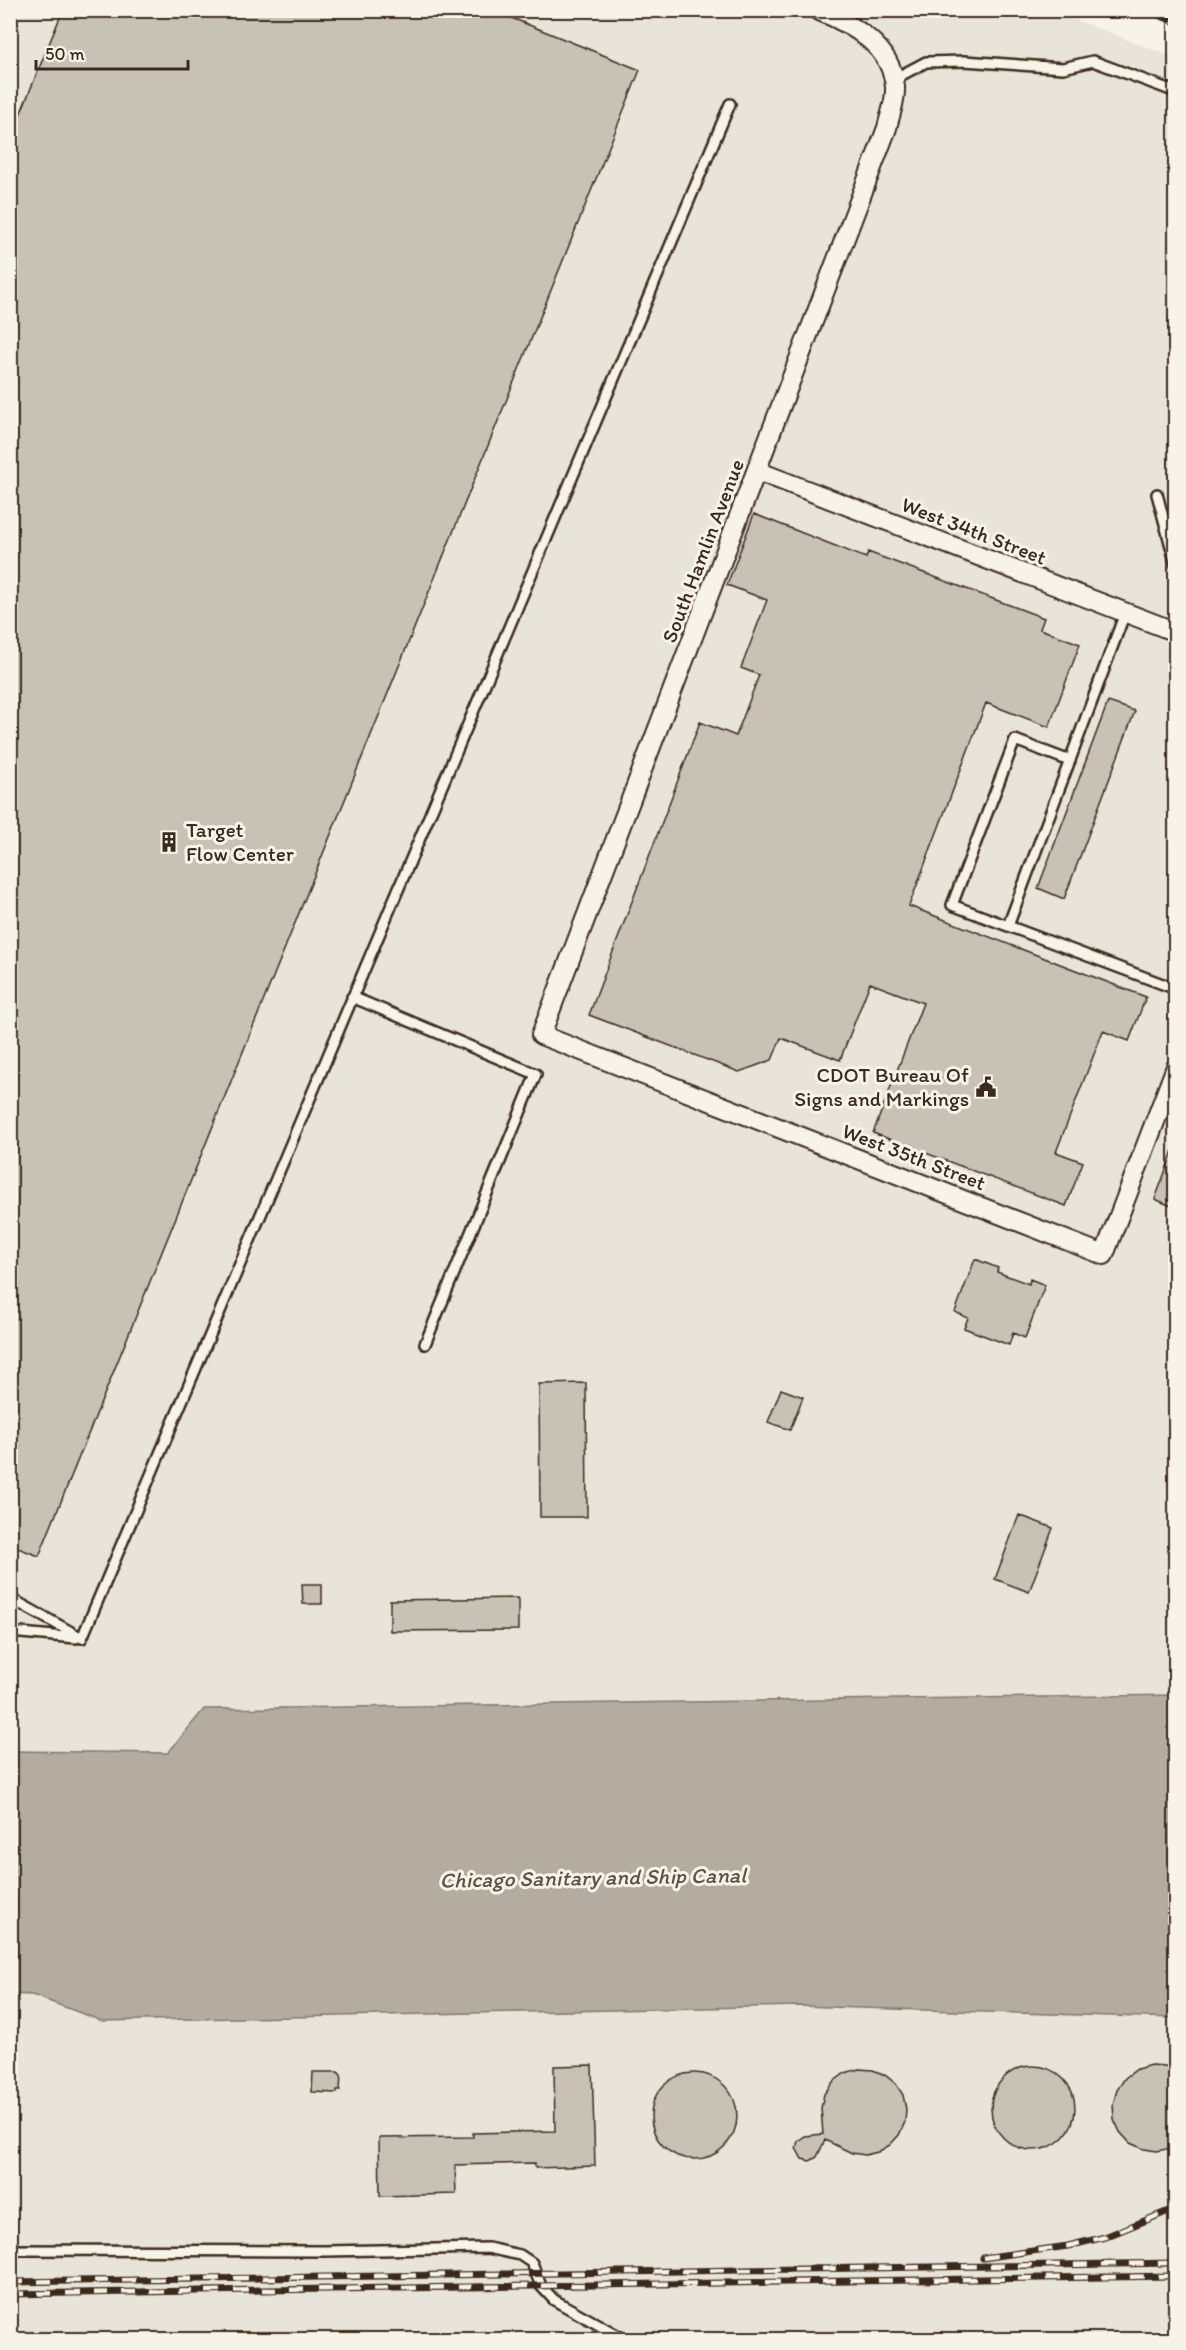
<svg xmlns="http://www.w3.org/2000/svg" width="1186" height="2350" viewBox="0 0 1186 2350" font-family="Itim,sans-serif">
  <style>
    .built { fill: #e9e4d9 }
    .water { fill: #b4aca0; stroke: #84786c; stroke-width: 1.5 }
    .building { fill: #c8c1b6; stroke: #3b2a1e; stroke-width: 1.5 }
    .lines { fill: none; stroke-linecap: round; stroke-linejoin: round }
    .service-casing { stroke: #3b2a1e; stroke-width: 14 }
    .minor-casing { stroke: #3b2a1e; stroke-width: 22 }
    .service { stroke: #f7f3e8; stroke-width: 9 }
    .minor { stroke: #f7f3e8; stroke-width: 18 }
    .rail-casing { stroke: #3b2a1e; stroke-width: 7 }
    .rail { stroke: #f7f3e8; stroke-width: 4.5; stroke-dasharray: 14; stroke-linecap: butt }
    .labels { text-anchor: middle; stroke-width: 6; stroke-linejoin: round; paint-order: stroke }
    .street-label { font-size: 21px; fill: #3b2a1e; stroke: #f7f3e8 }
    .poi-label { font-size: 21px; fill: #3b2a1e; stroke: #f7f3e8; text-anchor: start }
    .water-label { font-size: 22px; font-style: italic; fill: #5f5145; stroke: #f7f3e8 }
  </style>
  <rect width="100%" height="100%" fill="#f7f3e8"/>
  <filter id="ink" filterUnits="userSpaceOnUse"><feTurbulence type="fractalNoise" baseFrequency=".0167" numOctaves="2"/><feDisplacementMap in="SourceGraphic" scale="12" xChannelSelector="R" yChannelSelector="G"/><feConvolveMatrix kernelMatrix="1 2 1 2 8 2 1 2 1" color-interpolation-filters="sRGB"/></filter>
  <g filter="url(#ink)">
    <path class="built" d="M 1051,10 L 1175,58 L 1175,1695 L 204,1709 L 168,1753 L 11,1751 L 11,11 Z
      M 11,1994 L 32,1995 L 102,2021 L 799,2006 L 1175,2018 L 1175,2339 L 11,2340 Z"/>
    <path class="water" d="M 1175,1695 L 1175,2018 L 799,2006 L 102,2021 L 32,1995 L 11,1994 L 11,1751 L 168,1753 L 204,1709 Z"/>
    <path class="building" d="M 63,10 L 492,10 L 640,70 L 39,1556 L 10,1545 L 10,139 Z
      M 754,514 L 866,558 L 868,552 L 1044,618 L 1040,629 L 1080,644 L 1049,727 L 986,703 L 909,906 L 1146,997 L 1129,1041 L 1103,1031 L 1056,1152 L 1083,1162 L 1066,1206 L 873,1133 L 923,1003 L 870,983 L 840,1060 L 781,1038 L 772,1060 L 739,1072 L 589,1015 L 700,722 L 736,736 L 759,675 L 741,668 L 767,600 L 727,585 Z
      M 1108,702 L 1135,711 L 1064,899 L 1038,888 Z
      M 1174,1148 L 1176,1149 L 1176,1208 L 1155,1199 Z
      M 975,1259 L 998,1268 L 997,1272 L 1029,1284 L 1030,1279 L 1045,1285 L 1025,1338 L 1013,1333 L 1009,1345 L 964,1328 L 968,1318 L 955,1312 Z
      M 586,1383 L 587,1517 L 540,1517 L 539,1384 Z
      M 781,1389 L 803,1397 L 790,1430 L 768,1422 Z
      M 1019,1515 L 1053,1528 L 1029,1592 L 995,1579 Z
      M 302,1584 L 322,1584 L 322,1604 L 303,1604 Z
      M 518,1598 L 518,1630 L 390,1631 L 390,1600 Z
      M 592,2065 L 595,2166 L 535,2168 L 535,2163 L 455,2165 L 456,2194 L 380,2196 L 379,2138 L 473,2137 L 473,2133 L 555,2131 L 554,2066 Z
      M 1151,2065 L 1165,2066 L 1176,2070 L 1176,2147 L 1157,2151 L 1144,2149 L 1130,2143 L 1120,2132 L 1114,2119 L 1113,2104 L 1117,2090 L 1125,2078 L 1137,2069 Z
      M991 2108a42 42 0 1 1 84 0a42 42 0 1 1-84 0Z
      M 859,2069 L 873,2070 L 885,2075 L 896,2084 L 903,2095 L 906,2109 L 905,2122 L 899,2135 L 890,2145 L 878,2152 L 865,2155 L 852,2153 L 825,2140 L 817,2157 L 810,2161 L 802,2159 L 796,2148 L 798,2141 L 805,2136 L 823,2134 L 821,2108 L 824,2094 L 833,2082 L 845,2073 Z
      M 313,2072 L 338,2072 L 341,2075 L 340,2090 L 337,2090 L 337,2093 L 312,2092 Z
      M651 2116a43 43 0 1 1 86 0a43 43 0 1 1-86 0Z"/>
    <g class="lines">
      <g class="service-casing">
        <path id="service" d="M 894,79 L 926,62 L 964,61 L 1063,68 L 1093,61 L 1176,92
          M 1157,494 L 1176,565
          M 1125,613 L 1008,926 L 1176,989
          M 1008,926 L 952,905 L 1015,740 L 1070,761
          M 352,997 L 536,1074 L 425,1344
          M 10,1598 L 82,1638
          M 10,1632 L 76,1638
          M 82,1638 L 730,104
          M 10,2250 L 325,2251 L 488,2248 L 520,2255 L 532,2263 L 541,2286 L 554,2300 L 626,2340"/>
      </g>
      <g class="minor-casing">
        <path id="minor" d="M 817,10 C 852,24 892,46 895,87 C 896,101 890,114 887,128 L 541,1035 L 1104,1255 L 1176,1067
          M 757,471 L 1176,632"/>
      </g>
      <use href="#service" class="service"/>
      <use href="#minor" class="minor"/>
      <g class="rail-casing">
        <path id="rail" d="M 1146,10 L 1176,22
          M 983,2258 L 1068,2246 L 1105,2237 L 1176,2208
          M 10,2282 L 1176,2263
          M 10,2294 L 1176,2276"/>
      </g>
      <use href="#rail" class="rail"/>
    </g>
  </g>
  <defs>
    <g id="building-bare" transform="scale(1.62)"><path d="M-4-6H4V6H1V3H-1V6H-4ZM-2.5-4.3h1.7v1.8h-1.7ZM.8-4.3h1.7v1.8H.8ZM-2.5-1h1.7V.8h-1.7ZM.8-1h1.7V.8H.8Z" fill="#3b2a1e" stroke="#f7f3e8" stroke-width="2.5" paint-order="stroke"/></g>
    <g id="civic-bare" transform="scale(1.62)"><path d="M-.6-6.5H3V-4.5H.6V-3L4-1V1h2V6H-6V1h2V-1L-.6-3ZM-1.2 2.5V6h2.4V2.5Z" fill="#3b2a1e" stroke="#f7f3e8" stroke-width="2.5" paint-order="stroke"/></g>
  </defs>
  <g fill-rule="evenodd">
    <use href="#building-bare" x="169" y="842"/>
    <use href="#civic-bare" x="986" y="1087"/>
  </g>
  <g class="labels">
    <g class="street-label">
      <text transform="translate(974 531) rotate(21)" y="7">West 34th Street</text>
      <text transform="translate(703 551) rotate(-69)" y="7">South Hamlin Avenue</text>
      <text transform="translate(914 1157) rotate(21)" y="7">West 35th Street</text>
    </g>
    <g class="poi-label">
      <text x="186" y="837">Target<tspan x="186" dy="24">Flow Center</tspan></text>
      <text x="969" y="1082" text-anchor="end">CDOT Bureau Of<tspan x="969" dy="24">Signs and Markings</tspan></text>
    </g>
    <g class="water-label">
      <text transform="translate(593 1877) rotate(-1)" y="8">Chicago Sanitary and Ship Canal</text>
    </g>
  </g>
  <rect width="1186" height="2350" fill="none" stroke="#f7f3e8" stroke-width="36"/>
  <rect x="18" y="18" width="1150" height="2314" fill="none" stroke="#3b2a1e" stroke-width="2" filter="url(#ink)"/>
  <path d="M36 60v9h152v-9" fill="none" stroke="#3b2a1e" stroke-width="3"/>
  <text x="45" y="60" font-size="18" fill="#3b2a1e" stroke="#f7f3e8" stroke-width="4.5" paint-order="stroke">50 m</text>
</svg>
